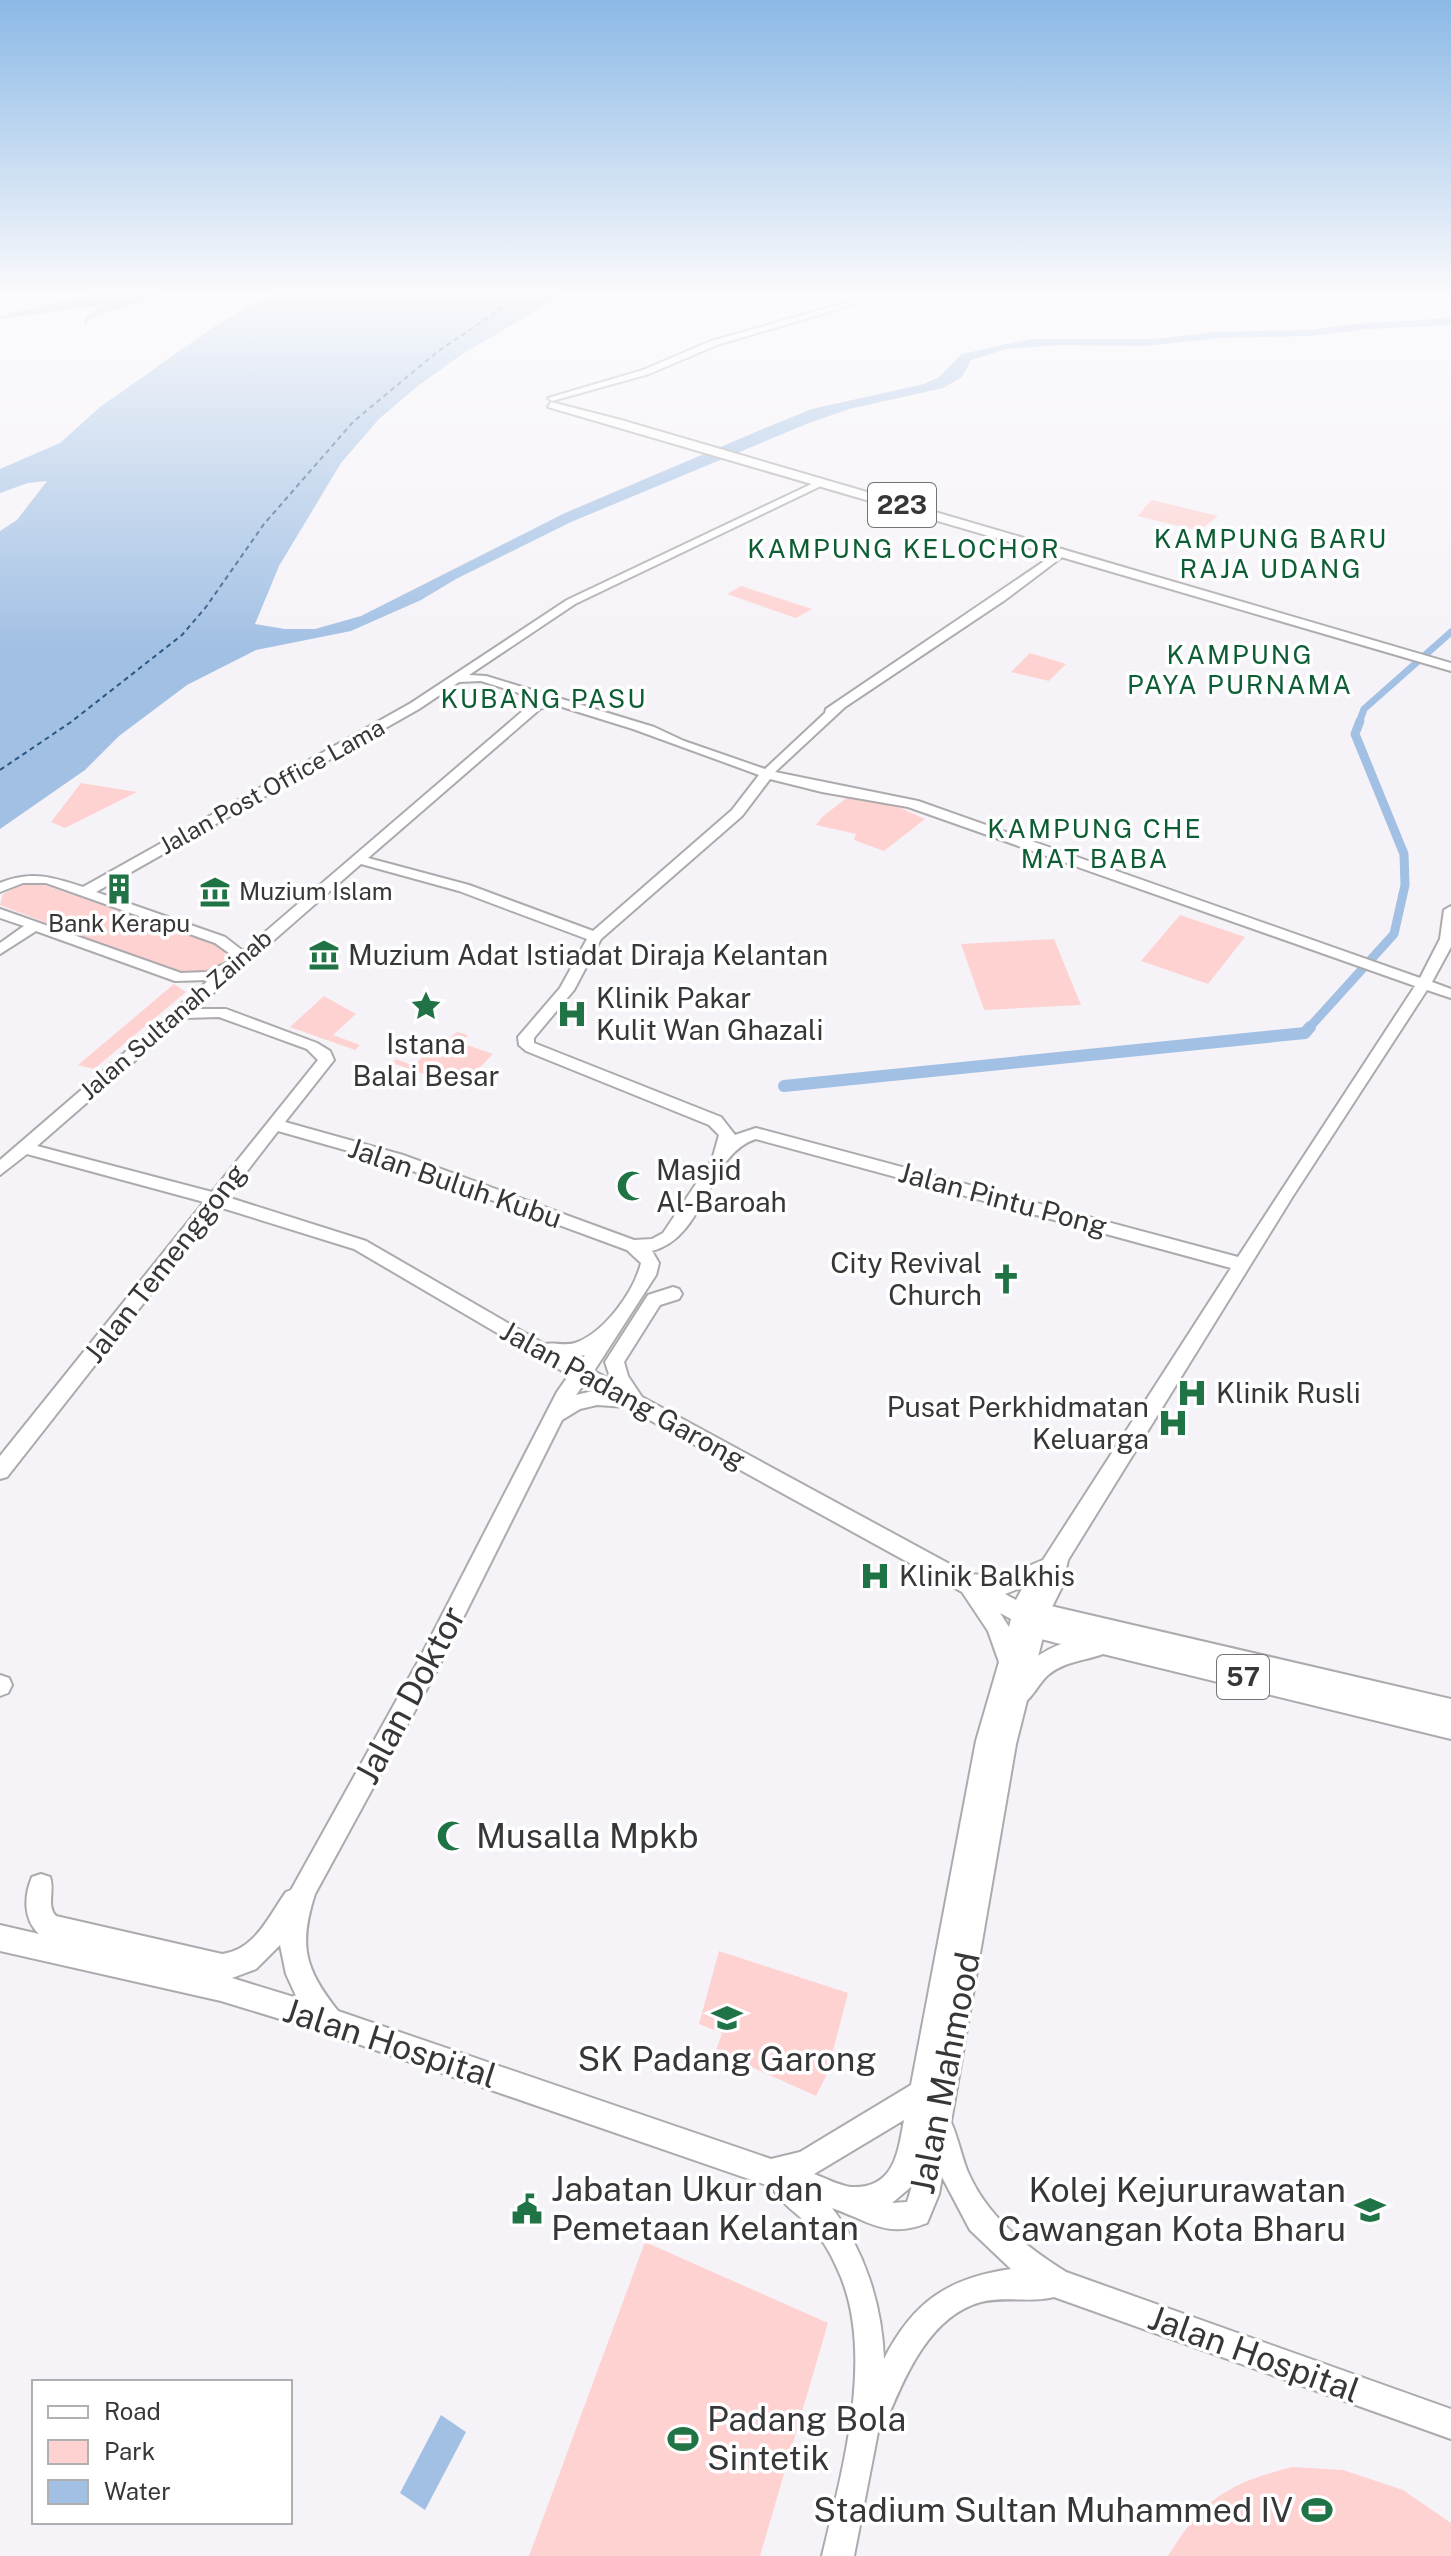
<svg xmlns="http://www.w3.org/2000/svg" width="1451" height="2556" viewBox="0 0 1451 2556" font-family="'Public Sans',sans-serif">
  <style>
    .green { fill: #fed2d1 }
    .water { fill: #a1c0e4 }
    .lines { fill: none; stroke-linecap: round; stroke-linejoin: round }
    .canal-far2 { stroke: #a1c0e4; stroke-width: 7 }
    .canal-far1 { stroke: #a1c0e4; stroke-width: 9 }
    .canal { stroke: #a1c0e4; stroke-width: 12 }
    .ferry { stroke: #295684; stroke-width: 2; stroke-dasharray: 5 4; stroke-linecap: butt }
    .secondary-casing { stroke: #adaaae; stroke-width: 4 }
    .primary-casing { stroke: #adaaae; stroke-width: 4 }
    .secondary { fill: #fff; fill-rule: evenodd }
    .primary { fill: #fff; fill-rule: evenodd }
    .rail-casing { stroke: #9b989c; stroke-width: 3 }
    .rail { stroke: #fff; stroke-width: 2; stroke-dasharray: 4; stroke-linecap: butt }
    .labels { text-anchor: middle; stroke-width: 7; stroke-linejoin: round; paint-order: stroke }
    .far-street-label { font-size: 24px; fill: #373638; stroke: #fff }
    .far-poi-label { font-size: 24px; fill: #373638; stroke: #fff; text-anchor: start }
    .shield { fill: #fff; stroke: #737274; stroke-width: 2 }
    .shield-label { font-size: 26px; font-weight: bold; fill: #373638 }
    .far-neighbourhood-label { font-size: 26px; letter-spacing: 2px; fill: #0e5e35; stroke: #fff }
    .poi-label { font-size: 28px; fill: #373638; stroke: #fff; text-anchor: start }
    .street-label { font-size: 28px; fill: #373638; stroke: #fff }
    .near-street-label { font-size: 34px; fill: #373638; stroke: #fff }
    .near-poi-label { font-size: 34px; fill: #373638; stroke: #fff; text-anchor: start }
  </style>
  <rect width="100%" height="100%" fill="#f6f3f8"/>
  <path class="green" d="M 1151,500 L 1152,500 L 1218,516 L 1199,531 L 1138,516 Z
    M 741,586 L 812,609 L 796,618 L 727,594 Z
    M 1030,653 L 1066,664 L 1049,681 L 1011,672 Z
    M 81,783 L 137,792 L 65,828 L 51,822 Z
    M 849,796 L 894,805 L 925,819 L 884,851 L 854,840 L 856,834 L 816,825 L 822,817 Z
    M 27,882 L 41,884 L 215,944 L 225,949 L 225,959 C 213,975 194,976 175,972 L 0,905 L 3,894 Z
    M 1180,915 L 1245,937 L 1208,984 L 1141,961 Z
    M 1054,939 L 1081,1005 L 984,1010 L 961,944 Z
    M 174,984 L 186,992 L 94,1069 L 78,1065 Z
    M 324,996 L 356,1014 L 333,1035 L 360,1045 L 355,1050 L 290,1027 Z
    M 457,1032 L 468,1035 L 461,1043 L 493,1054 L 461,1087 L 392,1063 L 396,1059 L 414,1066 L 422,1057 L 411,1053 L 410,1048 L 419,1038 L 432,1042 L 438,1037 L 447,1040 Z
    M 719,1951 L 848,1993 L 827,2074 L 816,2096 L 716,2051 L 722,2033 L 699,2024 Z
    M 645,2242 L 828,2323 L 760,2556 L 529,2556 Z
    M 1292,2467 L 1343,2470 L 1403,2490 L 1451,2523 L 1451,2556 L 1168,2556 C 1203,2499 1227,2484 1292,2467 Z"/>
  <path class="water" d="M 90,294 L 169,294 L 93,317 L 84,327 L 85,318 L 102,305 L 0,319 L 0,316 Z
    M 273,294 L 565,294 L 462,354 L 414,389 L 379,419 L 341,463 L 279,566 L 255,624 L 285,629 L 315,629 L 361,616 L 565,513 L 765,428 L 812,409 L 924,384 L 939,377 L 962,354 L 1031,339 L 1155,339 L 1215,332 L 1311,330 L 1353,324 L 1451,318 L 1451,325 L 1369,329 L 1308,336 L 1219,338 L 1145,346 L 1059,345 L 1006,349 L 971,360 L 962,377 L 943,388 L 849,409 L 809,423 L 571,522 L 456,579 L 421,600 L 351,631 L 256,650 L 187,685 L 119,736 L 85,770 L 0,829 L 0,531 L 17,520 L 47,481 L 28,483 L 0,493 L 0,469 L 60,443 L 100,407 L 218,324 Z
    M 441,2415 L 466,2432 L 425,2510 L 400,2493 Z"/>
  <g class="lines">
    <path class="canal-far2" d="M 1359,723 L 1364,709 L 1451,632"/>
    <path class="canal-far1" d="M 1308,1029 L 1394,934 L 1405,885 L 1404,854 L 1355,734 L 1360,721"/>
    <path class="canal" d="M 784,1086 L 1305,1033 L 1310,1027"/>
    <path class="ferry" d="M 0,770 L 71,722 L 182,635 L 206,607 L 264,524 L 353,422 L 437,352 L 523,294"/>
    <g class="secondary-casing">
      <path id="secondary" d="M 877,294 L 889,294 L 717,345 L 649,374 L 552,401 L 548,398 L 643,370 L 711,341 Z
        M 822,479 L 827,482 L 825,484 L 575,604 L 469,675 L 486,676 L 654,727 L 684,741 L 765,769 L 825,713 L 826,709 L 1062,549 L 1067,552 L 1066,554 L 1005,600 L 845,707 L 775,772 L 918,801 L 1420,978 L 1440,939 L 1444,910 L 1451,906 L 1451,947 L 1432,982 L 1451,989 L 1451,998 L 1427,990 L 1293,1196 L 1068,1560 L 1062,1587 L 1049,1613 L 1016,1744 L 951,2122 C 958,2138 961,2154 967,2170 C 987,2217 1025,2246 1066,2272 L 1451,2409 L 1451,2439 L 1054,2297 C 1031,2303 1005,2296 981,2302 C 926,2317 902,2384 882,2431 L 878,2432 L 854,2556 L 822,2556 C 842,2471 877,2351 837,2268 C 831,2254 821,2237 811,2227 C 798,2214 780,2203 772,2187 L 329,2034 L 221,2001 L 0,1951 L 0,1925 L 39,1934 C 23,1919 24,1896 32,1877 L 41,1874 L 50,1877 C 55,1890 46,1906 56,1916 L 222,1954 C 255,1950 268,1917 286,1892 L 291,1890 L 420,1658 L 557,1392 L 569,1375 L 354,1249 L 219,1207 L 7,1477 L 0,1479 L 0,1456 L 204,1202 L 27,1154 L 0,1175 L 0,1160 L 209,980 L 175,981 L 36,931 L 0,954 L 0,943 L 24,926 L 0,918 L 0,909 L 181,973 L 207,972 L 230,961 L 229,953 L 215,943 L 46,883 L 23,883 L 0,892 L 0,883 C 31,870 53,877 83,887 L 411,703 L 567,600 ZM 481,681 L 541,700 L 532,703 L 243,951 L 225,937 L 96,892 L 419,709 L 459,682 ZM 548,706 L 559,706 L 633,729 L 759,775 L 732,810 L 593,931 L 469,885 L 368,858 L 540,709 ZM 770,779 L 822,792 L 908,807 L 1415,986 L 1238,1257 L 756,1128 L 735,1135 L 721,1117 L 534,1043 L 534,1038 L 574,990 L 601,939 L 742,816 ZM 361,864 L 459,891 L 587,939 L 560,988 L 518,1037 L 519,1045 L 526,1051 L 709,1125 L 719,1135 L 712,1160 L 663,1233 L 652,1239 L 634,1240 L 403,1155 L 285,1122 L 334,1060 L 330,1051 L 317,1043 L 226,1009 L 195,1009 ZM 219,1017 L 307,1049 L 318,1060 L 212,1192 L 37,1146 L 184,1018 ZM 278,1131 L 391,1163 L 627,1250 L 641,1263 C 634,1292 604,1333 575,1343 C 566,1346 554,1342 544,1344 L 366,1241 L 227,1197 ZM 756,1139 L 1231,1268 L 1043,1560 L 1005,1576 L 968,1574 L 642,1397 L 628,1376 L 624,1362 L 660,1305 L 679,1299 L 682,1294 L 679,1289 L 673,1287 L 648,1295 L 605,1362 L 611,1380 L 594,1371 L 656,1275 L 659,1263 L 652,1251 C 707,1237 707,1154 756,1139 ZM 585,1355 L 579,1363 L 569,1358 ZM 584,1384 L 597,1390 L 576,1395 ZM 597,1405 L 626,1407 L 962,1592 L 988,1631 L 999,1662 L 976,1741 L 911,2085 L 800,2152 L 771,2159 L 338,2011 C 305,1969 298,1946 315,1894 L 436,1672 L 562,1420 L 580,1409 ZM 1023,1587 L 1016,1600 L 1005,1594 ZM 1000,1613 L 1011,1619 L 1009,1627 ZM 280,1945 L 286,1974 L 297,1998 L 232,1978 L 256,1969 ZM 904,2120 C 898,2152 895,2189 851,2187 C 840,2186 825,2178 814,2174 ZM 942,2177 L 970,2230 L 1011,2269 C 948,2278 913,2302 884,2359 C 882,2305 865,2251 832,2208 C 869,2221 887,2239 927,2223 L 939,2194 ZM 912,2186 L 907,2202 L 892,2203 Z
        M 0,1675 L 9,1678 L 12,1685 L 8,1693 L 0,1696 Z"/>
    </g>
    <g class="primary-casing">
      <path id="primary" d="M 551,402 L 621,420 L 1451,663 L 1451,671 L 548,407 Z
        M 1038,1603 L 1451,1699 L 1451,1739 L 1103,1654 C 1084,1661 1065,1661 1048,1675 C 1037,1685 1031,1702 1017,1707 L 1008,1704 L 1004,1696 C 1016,1670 1035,1654 1061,1644 C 1040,1639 1021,1636 1010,1614 L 1014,1607 Z"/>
    </g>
    <use href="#secondary" class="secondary"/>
    <use href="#primary" class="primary"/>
    <g class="rail-casing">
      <path id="rail" d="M 0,303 L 29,294"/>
    </g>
    <use href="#rail" class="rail"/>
  </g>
  <linearGradient id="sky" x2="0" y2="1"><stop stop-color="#8bb9e6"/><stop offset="0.45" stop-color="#fbfafc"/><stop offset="1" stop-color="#fbfafc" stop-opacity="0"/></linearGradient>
  <rect width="1451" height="652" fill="url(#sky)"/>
  <defs>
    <g id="building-bare" transform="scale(2.4)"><path d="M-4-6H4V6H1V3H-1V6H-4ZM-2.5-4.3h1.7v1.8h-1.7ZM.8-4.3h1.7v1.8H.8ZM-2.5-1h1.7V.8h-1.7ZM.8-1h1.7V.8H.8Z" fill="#207345" stroke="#fff" stroke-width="2.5" paint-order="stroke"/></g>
    <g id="museum-bare" transform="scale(2.4)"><path d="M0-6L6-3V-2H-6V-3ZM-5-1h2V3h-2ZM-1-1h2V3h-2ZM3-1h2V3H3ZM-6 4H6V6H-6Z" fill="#207345" stroke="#fff" stroke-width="2.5" paint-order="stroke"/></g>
    <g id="sight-bare" transform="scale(2.4)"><path d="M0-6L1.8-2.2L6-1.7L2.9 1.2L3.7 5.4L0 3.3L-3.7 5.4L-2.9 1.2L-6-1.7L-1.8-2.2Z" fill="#207345" stroke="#fff" stroke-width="2.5" paint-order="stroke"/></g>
    <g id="hospital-bare" transform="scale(2.4)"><path d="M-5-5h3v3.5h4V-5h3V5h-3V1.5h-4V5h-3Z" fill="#207345" stroke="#fff" stroke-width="2.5" paint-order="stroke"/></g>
    <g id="mosque-bare" transform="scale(2.4)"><path d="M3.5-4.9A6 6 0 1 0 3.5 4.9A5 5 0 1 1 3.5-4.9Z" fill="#207345" stroke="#fff" stroke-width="2.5" paint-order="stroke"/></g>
    <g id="church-bare" transform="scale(2.4)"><path d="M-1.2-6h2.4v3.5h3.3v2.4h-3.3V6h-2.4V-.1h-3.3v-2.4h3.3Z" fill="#207345" stroke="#fff" stroke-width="2.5" paint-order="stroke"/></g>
    <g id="school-bare" transform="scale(2.4)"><path d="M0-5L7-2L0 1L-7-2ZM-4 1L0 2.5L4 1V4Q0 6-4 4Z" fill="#207345" stroke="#fff" stroke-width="2.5" paint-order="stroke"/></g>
    <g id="civic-bare" transform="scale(2.4)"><path d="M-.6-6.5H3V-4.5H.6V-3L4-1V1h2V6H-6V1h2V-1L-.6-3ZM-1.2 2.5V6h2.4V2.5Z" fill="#207345" stroke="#fff" stroke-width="2.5" paint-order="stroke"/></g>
    <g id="university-bare" transform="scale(2.4)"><path d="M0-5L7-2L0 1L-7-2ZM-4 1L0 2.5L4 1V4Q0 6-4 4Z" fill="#207345" stroke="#fff" stroke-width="2.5" paint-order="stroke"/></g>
    <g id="stadium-bare" transform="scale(2.4)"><path d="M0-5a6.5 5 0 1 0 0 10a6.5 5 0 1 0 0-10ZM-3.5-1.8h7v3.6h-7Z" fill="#207345" stroke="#fff" stroke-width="2.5" paint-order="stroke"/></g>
  </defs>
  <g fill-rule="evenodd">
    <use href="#building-bare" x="119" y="889"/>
    <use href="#museum-bare" x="215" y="892"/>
    <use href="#museum-bare" x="324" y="955"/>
    <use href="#sight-bare" x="426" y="1006"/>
    <use href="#hospital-bare" x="572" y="1014"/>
    <use href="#mosque-bare" x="632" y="1186"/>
    <use href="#church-bare" x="1006" y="1279"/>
    <use href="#hospital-bare" x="1192" y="1393"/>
    <use href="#hospital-bare" x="1173" y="1423"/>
    <use href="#hospital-bare" x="875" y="1576"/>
    <use href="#mosque-bare" x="452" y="1836"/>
    <use href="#school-bare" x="727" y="2018"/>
    <use href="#civic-bare" x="527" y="2209"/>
    <use href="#university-bare" x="1370" y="2210"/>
    <use href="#stadium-bare" x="683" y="2439"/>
    <use href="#stadium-bare" x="1317" y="2510"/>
  </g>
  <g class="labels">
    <g class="far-street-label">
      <text transform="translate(272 787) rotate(-29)" y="8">Jalan Post Office Lama</text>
      <text transform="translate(176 1015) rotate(-41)" y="8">Jalan Sultanah Zainab</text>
    </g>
    <g class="far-poi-label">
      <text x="239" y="900">Muzium Islam</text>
      <text x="119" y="932" text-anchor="middle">Bank Kerapu</text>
    </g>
    <g class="shield">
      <rect x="868" y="483" width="68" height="44" rx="6"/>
      <rect x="1217" y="1655" width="52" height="44" rx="6"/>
    </g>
    <g class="shield-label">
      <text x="902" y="514">223</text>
      <text x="1243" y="1686">57</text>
    </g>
    <g class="far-neighbourhood-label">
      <text x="1271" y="548">KAMPUNG BARU<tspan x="1271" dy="30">RAJA UDANG</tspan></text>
      <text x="904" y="558">KAMPUNG KELOCHOR</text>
      <text x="1240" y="664">KAMPUNG<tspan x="1240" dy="30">PAYA PURNAMA</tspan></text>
      <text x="544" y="708">KUBANG PASU</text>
      <text x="1095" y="838">KAMPUNG CHE<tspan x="1095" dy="30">MAT BABA</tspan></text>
    </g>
    <g class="poi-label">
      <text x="348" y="965">Muzium Adat Istiadat Diraja Kelantan</text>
      <text x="596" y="1008">Klinik Pakar<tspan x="596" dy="32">Kulit Wan Ghazali</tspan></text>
      <text x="426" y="1054" text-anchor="middle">Istana<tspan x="426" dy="32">Balai Besar</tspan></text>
      <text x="656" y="1180">Masjid<tspan x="656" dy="32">Al-Baroah</tspan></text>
      <text x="982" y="1273" text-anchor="end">City Revival<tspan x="982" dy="32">Church</tspan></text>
      <text x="1216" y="1403">Klinik Rusli</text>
      <text x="1149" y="1417" text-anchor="end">Pusat Perkhidmatan<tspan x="1149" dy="32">Keluarga</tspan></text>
      <text x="899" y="1586">Klinik Balkhis</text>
    </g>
    <g class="street-label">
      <text transform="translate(455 1183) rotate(19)" y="10">Jalan Buluh Kubu</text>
      <text transform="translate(1003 1199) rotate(15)" y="10">Jalan Pintu Pong</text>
      <text transform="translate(165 1263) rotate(-52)" y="10">Jalan Temenggong</text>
      <text transform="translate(623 1395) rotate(29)" y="10">Jalan Padang Garong</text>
    </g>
    <g class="near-street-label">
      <text transform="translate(410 1695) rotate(-62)" y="12">Jalan Doktor</text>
      <text transform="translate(390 2043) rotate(18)" y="12">Jalan Hospital</text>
      <text transform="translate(945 2073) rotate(-79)" y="12">Jalan Mahmood</text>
      <text transform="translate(1254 2354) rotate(20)" y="12">Jalan Hospital</text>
    </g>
    <g class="near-poi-label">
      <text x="476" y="1848">Musalla Mpkb</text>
      <text x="727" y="2071" text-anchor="middle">SK Padang Garong</text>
      <text x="551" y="2201">Jabatan Ukur dan<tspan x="551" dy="39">Pemetaan Kelantan</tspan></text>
      <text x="1346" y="2202" text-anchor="end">Kolej Kejururawatan<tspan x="1346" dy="39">Cawangan Kota Bharu</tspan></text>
      <text x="707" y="2431">Padang Bola<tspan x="707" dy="39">Sintetik</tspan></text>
      <text x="1293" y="2522" text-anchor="end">Stadium Sultan Muhammed IV</text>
    </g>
  </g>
  <rect x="32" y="2380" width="260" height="144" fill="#ffffff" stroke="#afafaf" stroke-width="2"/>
  <rect x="48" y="2406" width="40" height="12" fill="#ffffff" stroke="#afafaf" stroke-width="2"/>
  <text x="104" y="2420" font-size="24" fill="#373638">Road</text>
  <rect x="48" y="2440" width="40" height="24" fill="#fed2d1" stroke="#afafaf" stroke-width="2"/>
  <text x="104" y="2460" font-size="24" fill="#373638">Park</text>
  <rect x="48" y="2480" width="40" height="24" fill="#a1c0e4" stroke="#afafaf" stroke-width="2"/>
  <text x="104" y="2500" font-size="24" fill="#373638">Water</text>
</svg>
